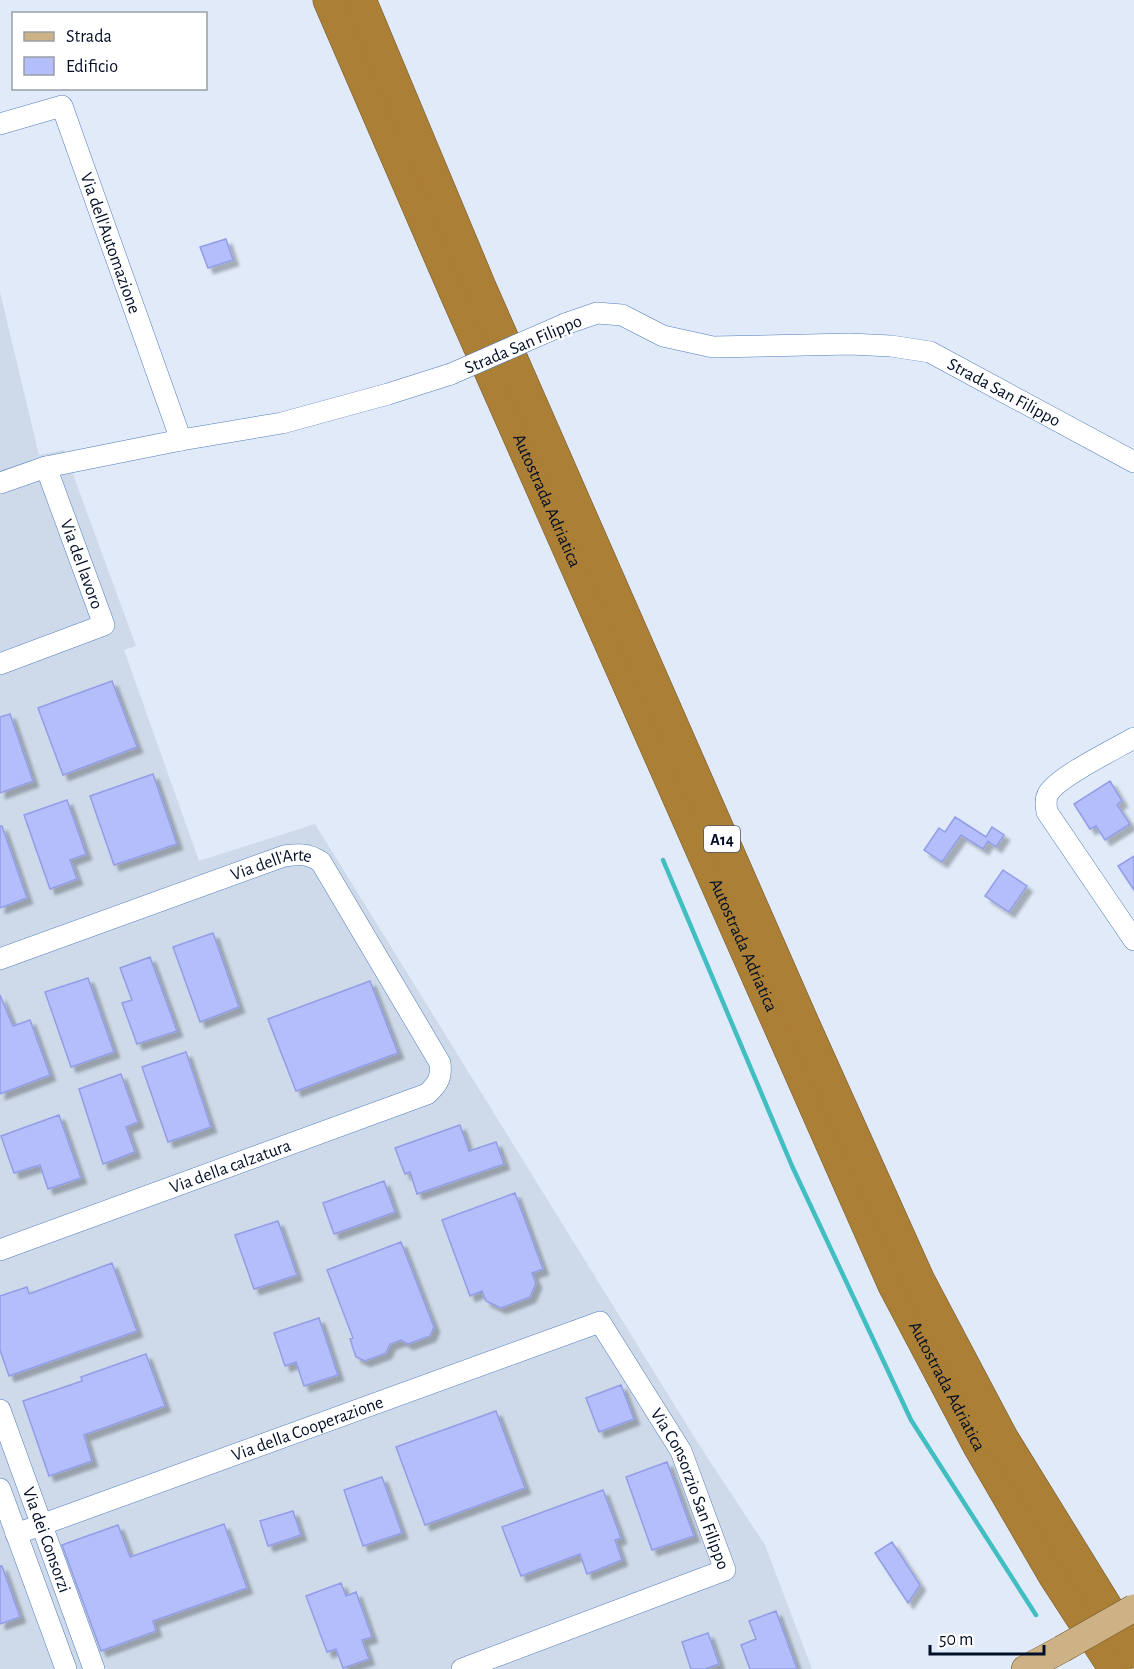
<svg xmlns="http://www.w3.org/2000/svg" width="1134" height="1669" viewBox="0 0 1134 1669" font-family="'Alegreya Sans',sans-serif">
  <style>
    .built { fill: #cedae9 }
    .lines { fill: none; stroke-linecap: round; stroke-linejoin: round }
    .stream { stroke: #41bec1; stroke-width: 4.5 }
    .building { fill: #b4befb; stroke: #929de8; stroke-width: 1.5; filter: url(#shadow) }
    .minor-casing { stroke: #507dbc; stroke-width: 22 }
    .major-casing { stroke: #705730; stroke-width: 28 }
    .highway-casing { stroke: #705730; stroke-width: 33 }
    .minor { stroke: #fff; stroke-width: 21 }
    .major { stroke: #cdb286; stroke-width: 27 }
    .highway { stroke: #ab7f35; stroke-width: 32 }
    .minor-bridge-casing { stroke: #507dbc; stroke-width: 22; stroke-linecap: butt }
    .major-bridge-casing { stroke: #705730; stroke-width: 28; stroke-linecap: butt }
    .minor-bridge { stroke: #fff; stroke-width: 21 }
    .major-bridge { stroke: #cdb286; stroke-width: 27 }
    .labels { text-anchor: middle; stroke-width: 5; stroke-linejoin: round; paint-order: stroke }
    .shield { fill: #fff; stroke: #4d5667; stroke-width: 1.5 }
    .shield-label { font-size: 16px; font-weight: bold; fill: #010e26 }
    .street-label { font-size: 18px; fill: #010e26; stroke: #fff }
  </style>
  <defs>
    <filter id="shadow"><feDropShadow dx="5.5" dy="5.5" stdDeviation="1.5" flood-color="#0004"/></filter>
  </defs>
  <rect width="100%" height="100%" fill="#e0eaf8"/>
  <path class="built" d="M 0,292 L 39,455 L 64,450 L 136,646 L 124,650 L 199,861 L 315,824 L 698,1443 L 765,1545 L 812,1669 L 0,1669 Z"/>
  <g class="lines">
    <path class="stream" d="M 663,860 L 792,1166 L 911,1420 L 1036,1615"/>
  </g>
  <path class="building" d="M 226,239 L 233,260 L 208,268 L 200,247 Z
    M 112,681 L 137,747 L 63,775 L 38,708 Z
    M 10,714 L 33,781 L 0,793 L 0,717 Z
    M 153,774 L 177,844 L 114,865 L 90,796 Z
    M 1110,781 L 1122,801 L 1117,805 L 1130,824 L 1105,840 L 1096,826 L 1090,829 L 1074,804 Z
    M 67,800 L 86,854 L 70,860 L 77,879 L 50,889 L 24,815 Z
    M 955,817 L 986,837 L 992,827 L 1004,835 L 996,847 L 988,841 L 983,849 L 961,835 L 942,862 L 924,850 L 939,828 L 945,832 Z
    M 0,826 L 2,826 L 27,898 L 0,908 Z
    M 1134,856 L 1134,890 L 1118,866 Z
    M 1003,870 L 1027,886 L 1009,912 L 985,896 Z
    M 213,933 L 239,1007 L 200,1022 L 173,947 Z
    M 150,957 L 177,1031 L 137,1044 L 122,1003 L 132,1000 L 120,968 Z
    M 88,978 L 114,1052 L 71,1067 L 45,992 Z
    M 370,981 L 398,1053 L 296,1091 L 268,1019 Z
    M 0,995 L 13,1026 L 30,1020 L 50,1075 L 0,1094 Z
    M 186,1052 L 211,1127 L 168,1142 L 142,1067 Z
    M 121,1074 L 138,1122 L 126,1127 L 135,1152 L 103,1164 L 79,1089 Z
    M 59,1115 L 81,1178 L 48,1189 L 40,1165 L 14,1173 L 1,1136 Z
    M 460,1125 L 469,1151 L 496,1142 L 504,1164 L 417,1194 L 410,1172 L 405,1174 L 395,1148 Z
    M 384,1181 L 395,1212 L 334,1234 L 323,1203 Z
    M 515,1193 L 543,1269 L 532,1273 L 536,1283 L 530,1297 L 501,1308 L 486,1301 L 482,1291 L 470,1296 L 442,1220 Z
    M 278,1221 L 297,1275 L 254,1289 L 235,1235 Z
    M 401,1242 L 434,1327 L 430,1336 L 408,1344 L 401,1340 L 390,1344 L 386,1353 L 365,1361 L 356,1357 L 350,1339 L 353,1338 L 327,1270 Z
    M 112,1263 L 137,1331 L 9,1376 L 0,1350 L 0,1296 L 27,1287 L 29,1294 Z
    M 319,1318 L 338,1375 L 304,1386 L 296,1362 L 285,1366 L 274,1333 Z
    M 146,1354 L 165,1406 L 84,1435 L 92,1461 L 49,1476 L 23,1401 L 82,1381 L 81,1377 Z
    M 621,1385 L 634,1419 L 599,1432 L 586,1398 Z
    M 496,1411 L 525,1488 L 425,1525 L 396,1447 Z
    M 667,1462 L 694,1536 L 652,1550 L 626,1477 Z
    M 382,1477 L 402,1533 L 363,1546 L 344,1490 Z
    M 603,1490 L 621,1538 L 615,1540 L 622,1560 L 587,1574 L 580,1554 L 521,1576 L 502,1527 Z
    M 293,1511 L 301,1535 L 268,1546 L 260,1521 Z
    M 224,1524 L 247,1588 L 153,1621 L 156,1631 L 101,1651 L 62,1545 L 118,1525 L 130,1557 Z
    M 892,1542 L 920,1585 L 908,1603 L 875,1553 Z
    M 0,1566 L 2,1566 L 20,1617 L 0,1624 Z
    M 341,1583 L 346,1596 L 356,1592 L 372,1637 L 362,1640 L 369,1659 L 343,1668 L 336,1649 L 327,1652 L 306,1596 Z
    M 776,1611 L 797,1669 L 750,1669 L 741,1645 L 756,1639 L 749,1621 Z
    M 708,1633 L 719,1664 L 705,1669 L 691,1669 L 682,1642 Z"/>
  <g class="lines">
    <g class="minor-casing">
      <g id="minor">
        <path id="s1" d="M 0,124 L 62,106 L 181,440"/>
        <path id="s2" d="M 565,324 L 597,313 L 622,315 L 663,336 L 713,347 L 850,344 L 891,346 L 930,352 L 1134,462"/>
        <path d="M 0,483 L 46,467 L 181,440 L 282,423 L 388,394 L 451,374"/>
        <path d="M 0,664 L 104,625 L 46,467"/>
        <path d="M 1134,738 C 1115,749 1057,777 1048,794 C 1045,800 1046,806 1047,812 L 1134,940"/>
        <path id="s3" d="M 0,959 L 284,856 C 298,854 308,853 321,862 L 440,1063 C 442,1078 437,1085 427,1094 L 0,1250"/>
        <path id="s4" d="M 0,1410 L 94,1669"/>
        <path d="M 0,1489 L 66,1669"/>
        <path id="s5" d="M 16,1534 L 600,1322 L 681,1451 L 725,1570 L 462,1669"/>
      </g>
    </g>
    <g class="major-casing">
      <path id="major" d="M 1025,1669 L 1062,1649"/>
    </g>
    <g class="highway-casing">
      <g id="highway">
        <path id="s6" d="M 329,0 L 457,296 L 894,1285 L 979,1446 L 1054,1575 L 1115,1669"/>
        <path d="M 360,0 L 480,287 L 806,1030 L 919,1281 L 1002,1438 L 1134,1652"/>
      </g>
    </g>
    <use href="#minor" class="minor"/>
    <use href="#major" class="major"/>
    <use href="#highway" class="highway"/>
    <g class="minor-bridge-casing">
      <path id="minor-bridge" d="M 451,374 L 565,324"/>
    </g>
    <g class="major-bridge-casing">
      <path id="major-bridge" d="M 1062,1649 L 1134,1608"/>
    </g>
    <use href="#minor-bridge" class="minor-bridge"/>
    <use href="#major-bridge" class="major-bridge"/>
  </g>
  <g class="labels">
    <rect class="shield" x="704" y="826" width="36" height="26" rx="4.5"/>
    <g class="shield-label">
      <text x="722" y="845">A14</text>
    </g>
    <g class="street-label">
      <text dy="6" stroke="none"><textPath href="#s1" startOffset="210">Via dell'Automazione</textPath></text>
      <text transform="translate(523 344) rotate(-23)" y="6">Strada San Filippo</text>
      <text dy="6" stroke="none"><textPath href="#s2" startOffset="458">Strada San Filippo</textPath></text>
      <text dy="6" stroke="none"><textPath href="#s6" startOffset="546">Autostrada Adriatica</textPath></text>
      <text transform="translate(82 564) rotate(70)" y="6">Via del lavoro</text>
      <text dy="6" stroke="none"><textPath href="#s3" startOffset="288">Via dell'Arte</textPath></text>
      <text dy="6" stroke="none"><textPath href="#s6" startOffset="1032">Autostrada Adriatica</textPath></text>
      <text transform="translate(230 1166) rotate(-20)" y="6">Via della calzatura</text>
      <text dy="6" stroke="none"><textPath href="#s6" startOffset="1518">Autostrada Adriatica</textPath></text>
      <text dy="6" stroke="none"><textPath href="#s5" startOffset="310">Via della Cooperazione</textPath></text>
      <text dy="6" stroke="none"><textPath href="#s5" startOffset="812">Via Consorzio San Filippo</textPath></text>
      <text dy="6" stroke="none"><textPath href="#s4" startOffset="138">Via dei Consorzi</textPath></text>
    </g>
  </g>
  <rect x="12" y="12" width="195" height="78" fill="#ffffff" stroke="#999fa8" stroke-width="1.5"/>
  <rect x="24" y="32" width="30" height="9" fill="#cdb286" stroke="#999fa8" stroke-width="1.5"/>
  <text x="66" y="42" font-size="18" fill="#010e26">Strada</text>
  <rect x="24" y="57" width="30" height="18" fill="#b4befb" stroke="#999fa8" stroke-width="1.5"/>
  <text x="66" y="72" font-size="18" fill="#010e26">Edificio</text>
  <path d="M930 1645v9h114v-9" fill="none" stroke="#010e26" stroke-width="3"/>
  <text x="939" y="1645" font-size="18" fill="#010e26" stroke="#ffffff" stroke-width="4.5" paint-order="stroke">50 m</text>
</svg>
